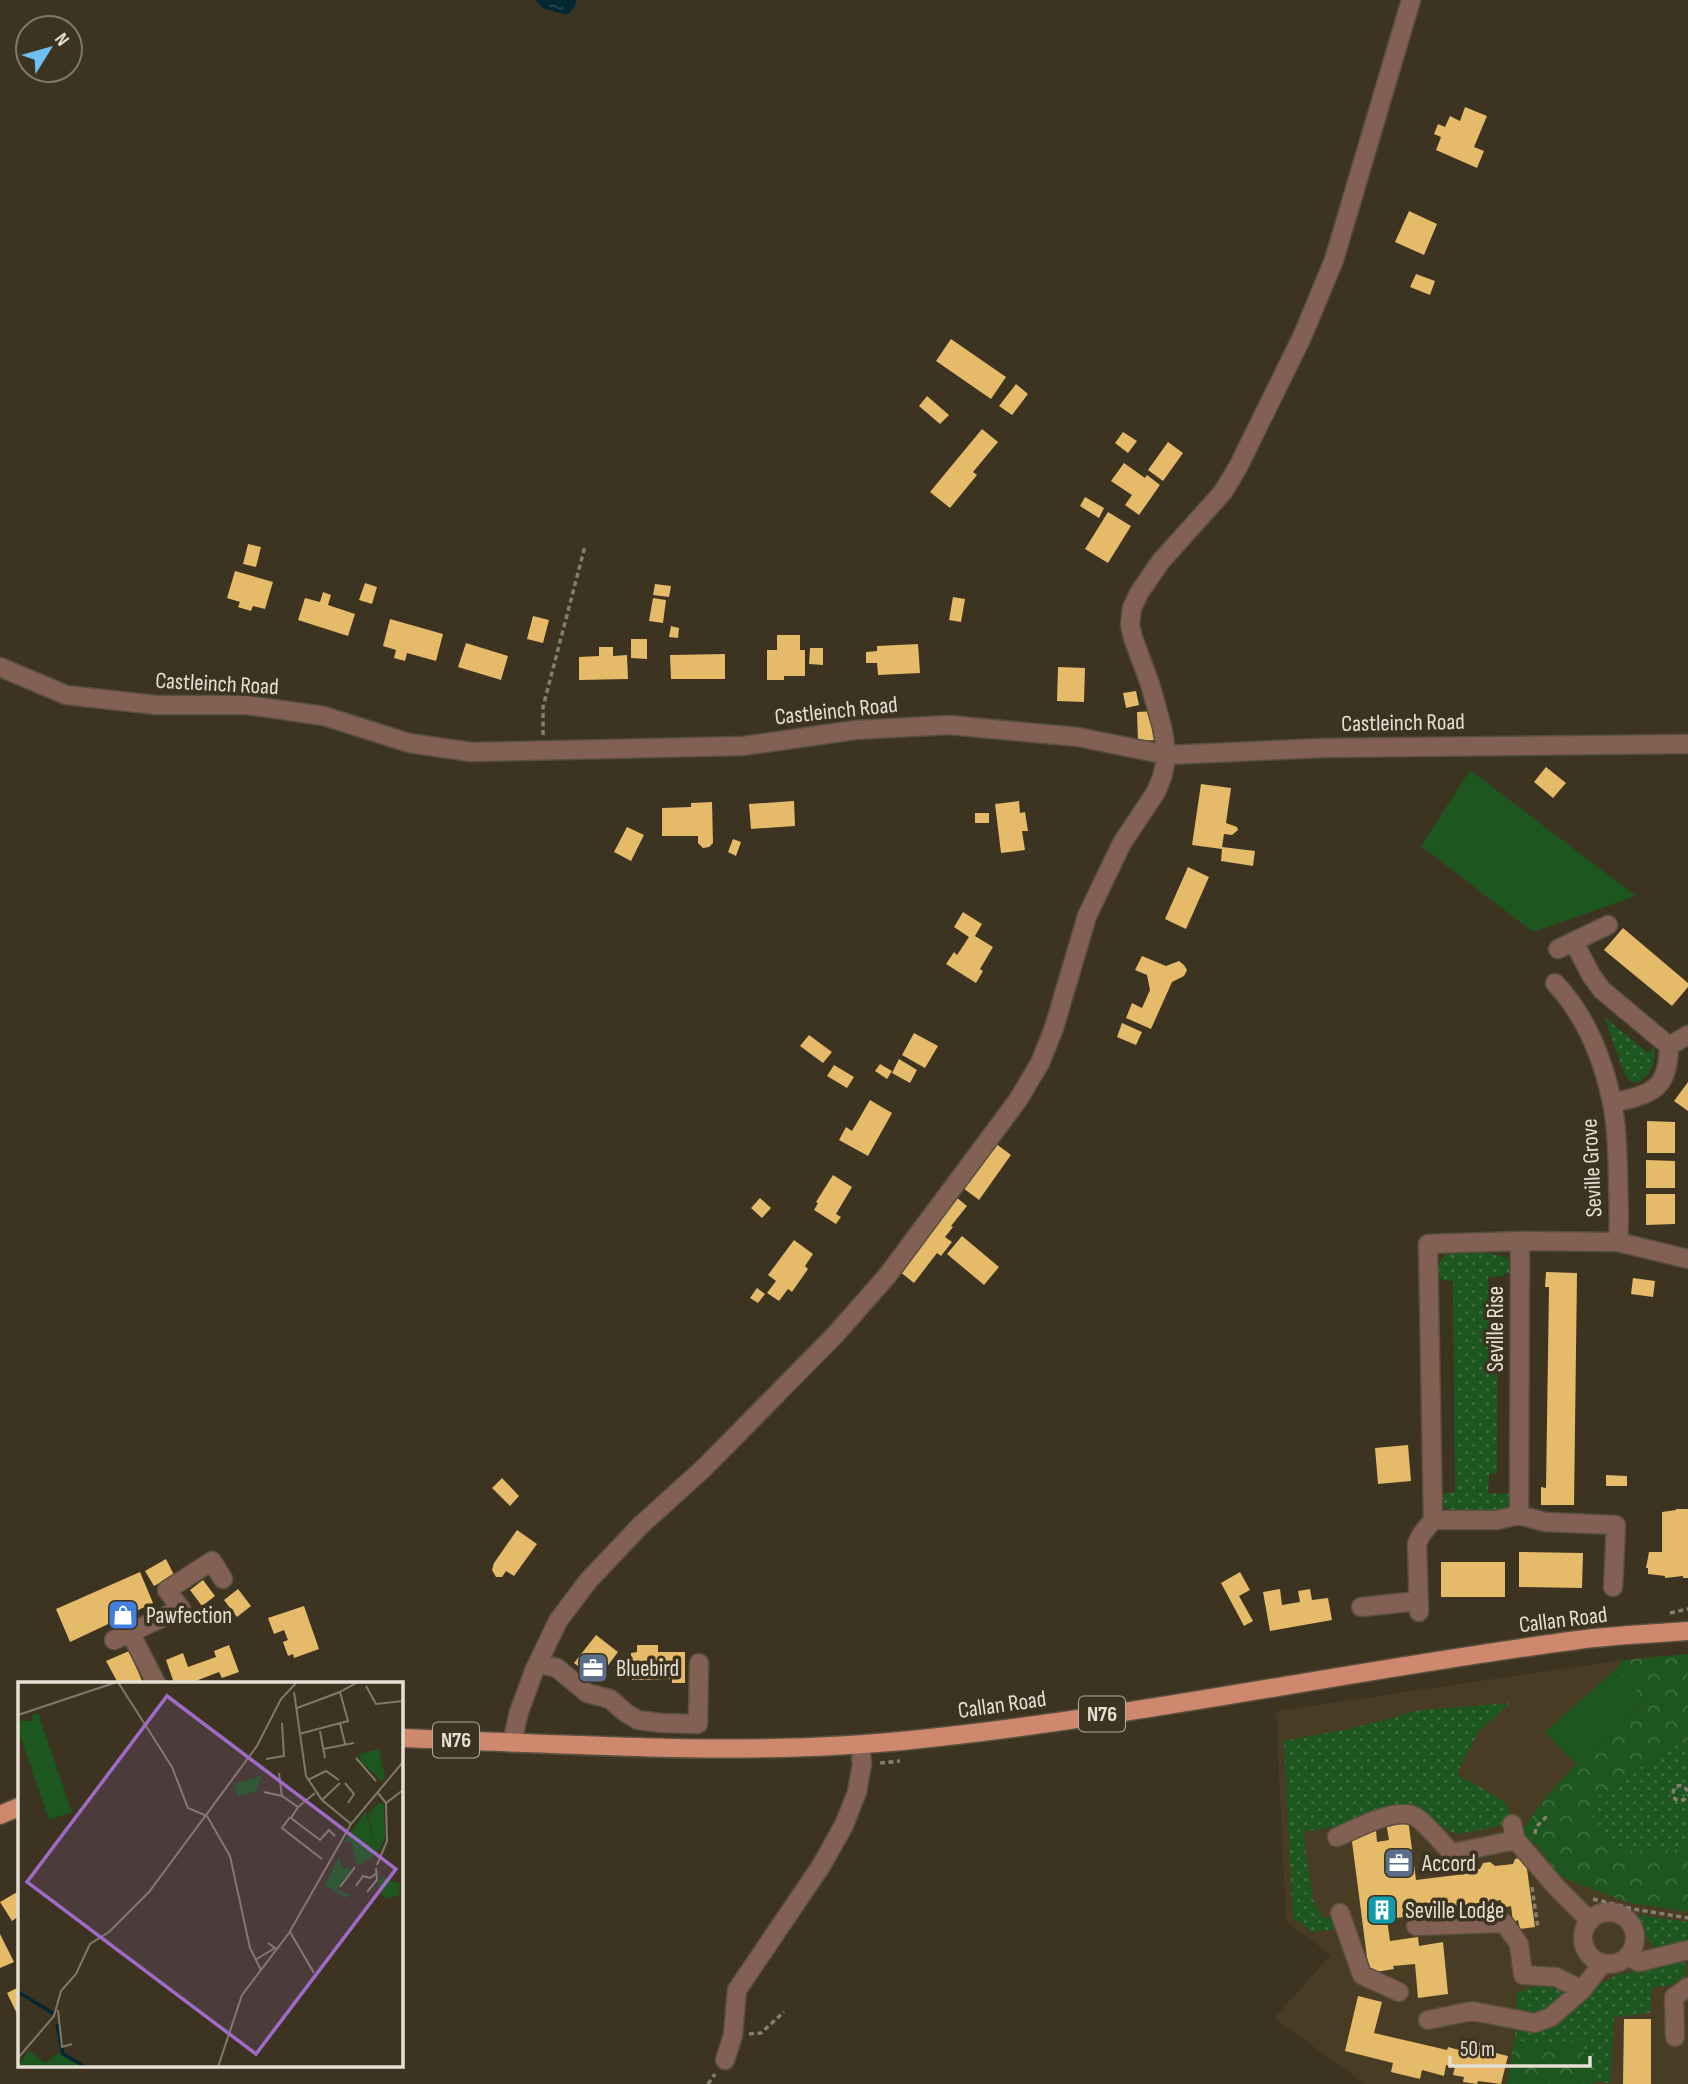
<svg xmlns="http://www.w3.org/2000/svg" width="1688" height="2084" viewBox="0 0 1688 2084" font-family="'Sofia Sans Condensed',sans-serif">
  <style>
    .built { fill: #493c24 }
    .grass { fill: url(#grass-dots) }
    .forest { fill: url(#forest-crowns) }
    .garden { fill: #1e561f }
    .water { fill: url(#water-ripples) }
    .building { fill: #e5ba69 }
    .lines { fill: none; stroke-linecap: round; stroke-linejoin: round }
    .minor-casing { stroke: #584f3e; stroke-width: 21 }
    .major-casing { stroke: #584f3e; stroke-width: 21 }
    .path { stroke: #867e6f; stroke-width: 3.5; stroke-dasharray: 5 3.5; stroke-linecap: butt }
    .minor { stroke: #826053; stroke-width: 18 }
    .major { stroke: #ce886e; stroke-width: 18 }
    .labels { text-anchor: middle; stroke-width: 7; stroke-linejoin: round; paint-order: stroke }
    .shield { fill: #3d3321; stroke: #b3ab9e; stroke-width: 2 }
    .shield-label { font-size: 21px; font-weight: bold; fill: #e5dfd4 }
    .street-label { font-size: 23px; fill: #e5dfd4; stroke: #3d3321 }
    .poi-label { font-size: 23px; fill: #e5dfd4; stroke: #3d3321; text-anchor: start }
    .inset-river { fill: none; stroke: #042833; stroke-width: 3.5 }
    .inset-road { fill: none; stroke: #807869; stroke-width: 2 }
    .view { fill: #a06bc6; fill-opacity: 0.15; stroke: #a06bc6; stroke-width: 3.5 }
    .inset-edge { fill: none; stroke: #e5dfd4; stroke-width: 3.5 }
  </style>
  <defs>
    <pattern id="grass-dots" width="8" height="8" patternUnits="userSpaceOnUse" patternTransform="scale(1.75)"><rect width="8" height="8" fill="#1e561f"/><path d="M2 2h.1M6 6h.1" fill="none" stroke="#3f6e3f" stroke-width="1.8" stroke-linecap="round"/></pattern>
    <pattern id="forest-crowns" width="20" height="18" patternUnits="userSpaceOnUse" patternTransform="scale(1.75)"><rect width="20" height="18" fill="#1e561f"/><path d="M2 6a3 3 0 1 1 6 0M12 15a3 3 0 1 1 6 0" fill="none" stroke="#3f6e3f"/></pattern>
    <pattern id="water-ripples" width="26" height="14" patternUnits="userSpaceOnUse" patternTransform="scale(1.75)"><rect width="26" height="14" fill="#042833"/><path d="M2 4q2-2 4 0t4 0M15 11q2-2 4 0t4 0" fill="none" stroke="#284750"/></pattern>
  </defs>
  <rect width="100%" height="100%" fill="#3d3321"/>
  <path class="built" d="M 1688,1654 L 1688,2084 L 1365,2084 L 1274,2018 L 1331,1955 L 1286,1921 L 1276,1711 L 1623,1660 Z"/>
  <path class="grass" d="M 1604,1017 L 1648,1053 L 1654,1047 C 1656,1067 1652,1071 1638,1083 L 1630,1081 L 1625,1075 Z
    M 1471,1251 L 1490,1253 L 1508,1258 L 1510,1273 L 1504,1273 L 1504,1276 L 1488,1277 L 1489,1297 L 1498,1297 L 1497,1473 L 1489,1474 L 1488,1493 L 1509,1494 C 1509,1498 1510,1502 1507,1506 C 1500,1515 1464,1512 1453,1512 C 1445,1509 1442,1504 1442,1495 L 1445,1493 L 1455,1492 L 1453,1281 L 1442,1280 C 1434,1269 1440,1254 1453,1252 C 1459,1251 1466,1251 1471,1251 Z
    M 1510,1703 L 1478,1732 L 1457,1774 L 1505,1802 L 1509,1811 L 1504,1825 L 1458,1834 L 1446,1830 L 1441,1825 L 1406,1809 L 1386,1811 L 1335,1827 L 1303,1832 L 1313,1900 L 1323,1918 L 1333,1917 L 1335,1929 L 1313,1932 L 1293,1918 L 1284,1741 L 1353,1728 L 1421,1710 Z
    M 1688,1742 L 1688,1845 L 1683,1849 L 1627,1851 L 1608,1841 L 1592,1820 L 1595,1799 L 1613,1783 L 1677,1745 Z
    M 1633,1914 L 1688,1922 L 1688,1943 L 1657,1949 L 1649,1941 Z
    M 1681,1962 L 1686,1964 L 1686,1975 L 1672,1985 L 1652,1988 L 1650,2013 L 1614,2017 L 1610,2083 L 1593,2081 L 1580,2040 L 1537,2044 L 1514,2040 L 1517,2025 L 1617,1975 Z
    M 1553,1985 L 1565,1990 L 1564,1997 L 1543,2013 L 1517,2014 L 1516,1993 L 1536,1986 Z"/>
  <path class="forest" d="M 1688,1654 L 1688,1742 L 1677,1745 L 1613,1783 L 1595,1799 L 1592,1820 L 1608,1841 L 1627,1851 L 1683,1849 L 1688,1845 L 1688,1912 L 1626,1902 L 1559,1876 L 1537,1845 L 1530,1843 L 1519,1824 L 1526,1826 C 1555,1777 1604,1740 1646,1703 L 1616,1669 L 1623,1660 Z
    M 1514,2040 L 1537,2044 L 1580,2040 L 1594,2084 L 1507,2084 Z"/>
  <path class="garden" d="M 1470,770 L 1636,896 L 1533,932 L 1421,846 Z
    M 1616,1669 L 1646,1702 L 1577,1765 L 1545,1732 Z"/>
  <path class="water" d="M 535,0 L 577,0 L 574,8 L 567,15 L 543,8 Z"/>
  <path class="building" d="M 1465,107 L 1487,116 L 1474,147 L 1484,151 L 1477,168 L 1436,150 L 1441,137 L 1434,134 L 1438,124 L 1445,127 L 1450,116 L 1460,121 Z
    M 1409,211 L 1437,224 L 1424,255 L 1395,242 Z
    M 1416,274 L 1435,281 L 1430,295 L 1410,287 Z
    M 951,339 L 1006,377 L 991,399 L 936,361 Z
    M 1016,384 L 1028,394 L 1012,415 L 999,406 Z
    M 927,396 L 949,415 L 940,424 L 919,406 Z
    M 982,429 L 998,442 L 973,472 L 977,475 L 950,508 L 930,492 Z
    M 1123,432 L 1137,441 L 1128,453 L 1115,443 Z
    M 1168,442 L 1183,453 L 1163,481 L 1148,470 Z
    M 1124,463 L 1145,478 L 1147,475 L 1160,485 L 1139,515 L 1125,505 L 1132,495 L 1111,481 Z
    M 1085,497 L 1104,508 L 1099,518 L 1080,506 Z
    M 1108,512 L 1131,526 L 1108,563 L 1085,549 Z
    M 248,544 L 261,547 L 256,567 L 243,564 Z
    M 235,571 L 273,582 L 265,609 L 253,606 L 251,611 L 238,607 L 240,602 L 227,598 Z
    M 365,583 L 377,587 L 372,604 L 359,600 Z
    M 655,584 L 671,586 L 669,597 L 653,595 Z
    M 323,592 L 331,595 L 328,605 L 355,614 L 348,636 L 298,620 L 305,598 L 320,602 Z
    M 953,597 L 965,599 L 961,622 L 949,620 Z
    M 653,598 L 666,600 L 663,623 L 649,621 Z
    M 533,616 L 549,620 L 543,643 L 527,639 Z
    M 390,619 L 443,634 L 436,661 L 407,653 L 405,661 L 394,658 L 396,650 L 383,646 Z
    M 671,626 L 679,628 L 678,638 L 669,637 Z
    M 777,635 L 800,635 L 800,650 L 805,650 L 805,676 L 784,676 L 784,680 L 767,680 L 767,650 L 777,650 Z
    M 631,639 L 647,639 L 647,659 L 631,658 Z
    M 466,643 L 508,656 L 501,680 L 458,667 Z
    M 918,644 L 920,673 L 878,675 L 877,663 L 866,663 L 866,652 L 877,651 L 877,646 Z
    M 599,647 L 613,647 L 613,656 L 627,655 L 628,679 L 579,680 L 579,657 L 599,656 Z
    M 810,648 L 823,648 L 823,665 L 809,664 Z
    M 725,654 L 725,679 L 671,679 L 670,655 Z
    M 1058,667 L 1085,668 L 1084,702 L 1057,701 Z
    M 1136,691 L 1139,705 L 1126,708 L 1123,693 Z
    M 1155,711 L 1156,740 L 1138,741 L 1137,712 Z
    M 1546,767 L 1566,783 L 1553,798 L 1534,782 Z
    M 1201,784 L 1231,788 L 1226,823 L 1237,827 L 1238,830 L 1232,835 L 1224,834 L 1222,847 L 1255,851 L 1253,866 L 1221,861 L 1222,849 L 1192,845 Z
    M 794,801 L 795,826 L 751,829 L 749,804 Z
    M 1019,801 L 1020,813 L 1025,812 L 1028,831 L 1022,831 L 1025,850 L 1001,853 L 995,804 Z
    M 712,802 L 713,843 L 709,847 L 703,848 L 698,843 L 698,836 L 662,836 L 662,808 L 691,807 L 691,803 Z
    M 975,813 L 989,813 L 989,823 L 975,823 Z
    M 627,827 L 644,835 L 631,861 L 614,852 Z
    M 733,839 L 741,842 L 736,856 L 728,852 Z
    M 1188,867 L 1209,877 L 1186,929 L 1165,919 Z
    M 963,912 L 982,924 L 975,936 L 993,947 L 980,969 L 983,971 L 976,983 L 946,964 L 954,952 L 957,955 L 969,937 L 954,927 Z
    M 1623,928 L 1688,983 L 1688,987 L 1672,1006 L 1604,950 Z
    M 1142,956 L 1166,966 L 1179,961 L 1184,965 L 1187,970 L 1184,976 L 1172,982 L 1151,1029 L 1126,1018 L 1132,1003 L 1142,1008 L 1150,990 L 1147,975 L 1135,970 Z
    M 1122,1023 L 1142,1032 L 1136,1045 L 1117,1037 Z
    M 914,1033 L 938,1046 L 925,1068 L 902,1055 Z
    M 809,1035 L 832,1052 L 823,1063 L 800,1046 Z
    M 899,1059 L 917,1070 L 910,1083 L 892,1073 Z
    M 880,1064 L 892,1071 L 887,1079 L 875,1071 Z
    M 834,1065 L 854,1077 L 847,1088 L 827,1076 Z
    M 1688,1082 L 1688,1111 L 1674,1101 Z
    M 870,1100 L 892,1113 L 868,1156 L 839,1140 L 846,1127 L 852,1131 Z
    M 1647,1121 L 1675,1122 L 1675,1153 L 1647,1153 Z
    M 995,1143 L 1011,1155 L 979,1200 L 963,1188 Z
    M 1646,1160 L 1675,1161 L 1675,1188 L 1646,1188 Z
    M 833,1175 L 852,1187 L 836,1214 L 841,1217 L 836,1224 L 814,1210 L 818,1203 L 816,1202 Z
    M 1646,1194 L 1675,1194 L 1675,1224 L 1646,1225 Z
    M 956,1197 L 967,1206 L 951,1226 L 953,1227 L 945,1237 L 952,1242 L 941,1256 L 937,1253 L 914,1283 L 899,1271 Z
    M 760,1198 L 771,1208 L 762,1218 L 751,1208 Z
    M 962,1236 L 999,1267 L 984,1285 L 947,1254 Z
    M 794,1240 L 813,1254 L 805,1266 L 808,1269 L 792,1292 L 788,1289 L 779,1301 L 767,1293 L 776,1281 L 768,1275 Z
    M 1546,1272 L 1577,1273 L 1574,1505 L 1541,1505 L 1541,1487 L 1546,1488 L 1549,1287 L 1545,1287 Z
    M 1633,1278 L 1655,1281 L 1653,1297 L 1631,1294 Z
    M 757,1288 L 765,1294 L 758,1303 L 750,1298 Z
    M 1408,1445 L 1411,1481 L 1378,1484 L 1375,1448 Z
    M 1606,1475 L 1627,1476 L 1627,1486 L 1606,1486 Z
    M 502,1478 L 519,1496 L 510,1506 L 492,1488 Z
    M 1676,1509 L 1688,1509 L 1688,1578 L 1683,1578 L 1683,1576 L 1665,1578 L 1665,1576 L 1648,1574 L 1648,1568 L 1646,1568 L 1649,1552 L 1662,1552 L 1662,1512 L 1676,1510 Z
    M 517,1530 L 537,1544 L 514,1576 L 506,1571 L 502,1577 L 496,1577 L 492,1570 L 494,1563 Z
    M 1519,1552 L 1583,1553 L 1582,1588 L 1519,1587 Z
    M 166,1559 L 174,1575 L 154,1586 L 145,1571 Z
    M 1441,1562 L 1505,1562 L 1505,1597 L 1441,1597 Z
    M 140,1572 L 153,1603 L 70,1642 L 56,1609 Z
    M 1240,1572 L 1250,1590 L 1239,1596 L 1253,1621 L 1244,1626 L 1221,1583 Z
    M 203,1580 L 215,1596 L 202,1606 L 190,1590 Z
    M 238,1589 L 251,1606 L 237,1617 L 224,1600 Z
    M 1280,1589 L 1282,1605 L 1300,1602 L 1298,1591 L 1310,1589 L 1312,1600 L 1328,1598 L 1332,1620 L 1270,1631 L 1263,1592 Z
    M 304,1606 L 319,1649 L 294,1658 L 293,1654 L 288,1656 L 283,1642 L 288,1640 L 284,1630 L 274,1634 L 268,1618 Z
    M 596,1635 L 618,1652 L 597,1680 L 574,1663 Z
    M 229,1645 L 239,1672 L 222,1678 L 219,1672 L 193,1682 L 194,1683 L 174,1683 L 166,1660 L 183,1653 L 188,1667 L 216,1657 L 214,1651 Z
    M 637,1645 L 658,1645 L 658,1652 L 685,1652 L 685,1683 L 672,1683 L 672,1679 L 632,1680 L 631,1653 L 637,1652 Z
    M 129,1651 L 143,1683 L 118,1683 L 106,1661 Z
    M 1408,1819 L 1416,1880 L 1473,1873 L 1472,1869 L 1480,1869 L 1483,1863 L 1490,1862 L 1495,1866 L 1513,1864 L 1515,1859 L 1523,1857 L 1526,1862 L 1535,1927 L 1520,1929 L 1518,1920 L 1513,1922 L 1511,1906 L 1502,1908 L 1501,1900 L 1418,1911 L 1417,1903 L 1402,1905 L 1404,1917 L 1387,1919 L 1390,1941 L 1418,1937 L 1419,1946 L 1443,1942 L 1448,1994 L 1418,1998 L 1415,1964 L 1393,1966 L 1394,1969 L 1369,1973 L 1351,1834 L 1376,1830 L 1377,1842 L 1389,1840 L 1386,1822 Z
    M 19,1891 L 19,1916 L 12,1921 L 0,1902 Z
    M 0,1934 L 14,1962 L 0,1968 Z
    M 19,1987 L 19,2018 L 7,1993 Z
    M 1358,1996 L 1382,2002 L 1374,2033 L 1447,2050 L 1448,2047 L 1459,2050 L 1461,2044 L 1466,2045 L 1467,2040 L 1480,2043 L 1479,2049 L 1508,2056 L 1501,2084 L 1478,2081 L 1477,2084 L 1463,2082 L 1464,2077 L 1453,2075 L 1455,2067 L 1446,2065 L 1444,2076 L 1422,2070 L 1420,2079 L 1391,2072 L 1393,2063 L 1345,2051 Z
    M 1624,2019 L 1651,2019 L 1651,2084 L 1623,2084 Z"/>
  <g class="lines">
    <g class="minor-casing">
      <path id="minor" d="M 0,667 L 66,695 L 156,705 L 247,705 L 324,716 L 409,743 L 471,752 L 743,746 L 855,730 L 949,725 L 1078,737 L 1167,755 L 1323,748 L 1688,744
        M 1574,942 L 1591,975 L 1602,990 L 1669,1046
        M 1558,949 L 1608,925
        M 1555,983 C 1585,1015 1603,1059 1612,1102 C 1617,1125 1617,1149 1618,1172 C 1618,1195 1620,1218 1618,1242 L 1688,1259
        M 1613,1103 C 1652,1093 1668,1091 1669,1046 L 1688,1035
        M 1433,1520 L 1497,1520 L 1519,1515
        M 1613,1587 L 1616,1525 L 1545,1522 L 1519,1515 L 1520,1252 L 1520,1241 L 1618,1242
        M 1361,1607 L 1418,1601
        M 1419,1612 L 1417,1544 L 1421,1535 L 1433,1520 L 1428,1244 L 1520,1241
        M 130,1632 L 156,1683
        M 114,1640 L 181,1609 L 167,1590 L 212,1561 L 223,1579
        M 538,1663 L 557,1668 L 587,1693 L 610,1699 L 626,1713 L 638,1720 L 661,1723 L 698,1724 L 699,1663
        M 512,1743 L 519,1712 L 534,1671 L 558,1621 L 588,1581 L 641,1525 L 704,1468 L 835,1335 L 887,1276 L 1018,1100 L 1040,1063 L 1054,1028 L 1087,916 L 1122,843 L 1156,792 L 1162,777 L 1167,755 L 1162,727 L 1150,684 L 1133,638 L 1130,625 L 1132,608 L 1139,593 L 1161,561 L 1223,492 L 1238,467 L 1302,337 L 1334,260 L 1411,0
        M 1512,1824 L 1516,1840 L 1558,1889 L 1589,1920
        M 1337,1837 C 1355,1829 1397,1806 1416,1817 C 1426,1823 1443,1845 1452,1853 L 1516,1840
        M1583 1938a26 26 0 1 1 52 0a26 26 0 1 1-52 0Z
        M 1340,1913 L 1362,1975 L 1399,1992
        M 1416,1926 L 1504,1923 L 1519,1944 L 1523,1975 L 1556,1977 L 1582,1990
        M 1628,1956 L 1639,1962 L 1688,1950
        M 1428,2020 L 1472,2011 L 1535,2023 L 1551,2017 L 1582,1990 L 1602,1964
        M 1675,2037 L 1674,1997 L 1688,1987
        M 725,2060 L 733,2035 L 737,1990 L 821,1866 L 844,1825 L 857,1792 L 862,1764 L 860,1745"/>
    </g>
    <g class="major-casing">
      <path id="major" d="M 401,1738 C 574,1744 748,1758 921,1739 C 1141,1716 1358,1669 1578,1640 C 1614,1635 1651,1634 1688,1631
        M 0,1815 L 19,1807"/>
    </g>
    <path class="path" d="M 543,735 L 543,707 L 585,546
      M 1670,1613 L 1688,1609
      M 880,1763 L 900,1761
      M 1688,1791 L 1683,1786 C 1677,1784 1673,1788 1673,1794 L 1675,1799 C 1680,1802 1685,1801 1688,1795
      M 1535,1834 L 1536,1827 L 1549,1814
      M 1532,1887 L 1538,1928
      M 1593,1899 L 1633,1909 L 1688,1918
      M 749,2034 L 761,2033 L 784,2012
      M 708,2084 L 715,2074"/>
    <use href="#minor" class="minor"/>
    <use href="#major" class="major"/>
  </g>
  <defs>
    <g id="shop-square" transform="scale(1.575)"><rect x="-9" y="-9" width="18" height="18" rx="4" fill="#3f7fe0" stroke="#3d3321"/><path d="M-5-2.5h2.3a2.7 3.5 0 0 1 5.4 0H5L5.5 6h-11ZM-1.5-2.5h3a1.5 2.3 0 0 0-3 0Z" fill="#fff"/></g>
    <g id="office-square" transform="scale(1.575)"><rect x="-9" y="-9" width="18" height="18" rx="4" fill="#5c6f8a" stroke="#3d3321"/><path d="M-6-3h4V-5.5h4V-3h4V5H-6ZM-1-4.5V-3h2v-1.5ZM-6 0V1H6V0Z" fill="#fff"/></g>
    <g id="building-square" transform="scale(1.575)"><rect x="-9" y="-9" width="18" height="18" rx="4" fill="#0f9aa8" stroke="#3d3321"/><path d="M-4-6H4V6H1V3H-1V6H-4ZM-2.5-4.3h1.7v1.8h-1.7ZM.8-4.3h1.7v1.8H.8ZM-2.5-1h1.7V.8h-1.7ZM.8-1h1.7V.8H.8Z" fill="#fff"/></g>
  </defs>
  <g fill-rule="evenodd">
    <use href="#shop-square" x="123" y="1615"/>
    <use href="#office-square" x="593" y="1668"/>
    <use href="#office-square" x="1399" y="1863"/>
    <use href="#building-square" x="1382" y="1910"/>
  </g>
  <g class="labels">
    <g class="shield">
      <rect x="1079" y="1696.5" width="46" height="35" rx="5"/>
      <rect x="433" y="1722.5" width="46" height="35" rx="5"/>
    </g>
    <g class="shield-label">
      <text x="1102" y="1721">N76</text>
      <text x="456" y="1747">N76</text>
    </g>
    <g class="street-label">
      <text transform="translate(217 683) rotate(3)" y="8">Castleinch Road</text>
      <text transform="translate(836 710) rotate(-6)" y="8">Castleinch Road</text>
      <text transform="translate(1403 722) rotate(-1)" y="8">Castleinch Road</text>
      <text transform="translate(1591 1168) rotate(-93)" y="8">Seville Grove</text>
      <text transform="translate(1495 1329) rotate(-90)" y="8">Seville Rise</text>
      <text transform="translate(1563 1619) rotate(-7)" y="8">Callan Road</text>
      <text transform="translate(1002 1704) rotate(-8)" y="8">Callan Road</text>
    </g>
    <g class="poi-label">
      <text x="146" y="1623">Pawfection</text>
      <text x="616" y="1676">Bluebird</text>
      <text x="1422" y="1871">Accord</text>
      <text x="1405" y="1918">Seville Lodge</text>
    </g>
  </g>
  <g transform="translate(18 1682)">
    <rect width="385" height="385" fill="#3d3321"/>
    <path d="M 361,121 L 366,122 L 367,155 L 359,172 L 350,132 ZM 321,175 L 325,186 L 334,186 L 319,208 L 332,213 L 327,216 L 307,203 ZM 10,368 L 27,381 L 41,371 L 65,385 L 0,385 Z" fill="#1e561f"/>
    <path d="M 20,31 L 54,130 L 31,138 L 0,47 L 0,39 L 14,39 L 14,33 ZM 361,67 L 367,95 L 364,99 L 343,80 L 341,72 ZM 348,129 L 359,172 L 339,184 L 333,160 L 326,160 ZM 364,195 L 382,202 L 381,213 L 367,217 L 359,202 Z" fill="#1e561f"/>
    <path d="M 243,94 L 239,109 L 220,114 L 216,102 Z" fill="#1e561f"/>
    <path class="inset-river" d="M 0,310 L 35,331M 39,342 L 45,372 L 67,385"/>
    <path class="inset-road" d="M 100,0 L 154,85 L 170,126 L 189,134 L 212,174 L 232,266 L 243,288M 348,4 L 358,22 L 385,19M 276,10 L 288,94 L 304,118 L 333,142M 279,26 L 322,10M 0,33 L 99,0M 322,41 L 327,62M 302,49 L 307,76M 281,52 L 330,39 L 322,10 L 340,0M 305,67 L 336,61M 338,76 L 358,99M 248,77 L 266,74 L 264,41M 261,91 L 264,114M 290,98 L 308,89 L 321,98M 327,101 L 336,112 L 330,121M 246,110 L 264,114 L 280,125 L 297,111M 359,110 L 368,121 L 385,108M 304,118 L 322,101M 280,125 L 273,136 L 302,158 L 311,148 L 317,154M 272,135 L 264,146 L 304,177M 359,183 L 369,159 L 368,121M 338,204 L 345,194 L 352,196 L 359,191M 322,205 L 337,185M 349,210 L 359,198 L 358,186M 272,250 L 296,291M 237,278 L 257,266 L 250,261M 40,328 L 44,365 L 54,362M 0,376 L 36,334 L 43,309 L 58,292 L 72,262 L 91,250 L 131,210 L 239,64 L 263,17 L 279,0M 200,385 L 224,313 L 271,251 L 333,142 L 385,80"/>
    <path class="view" d="M 149,14 L 378,187 L 238,372 L 9,200 Z"/>
    <rect width="385" height="385" class="inset-edge"/>
  </g>
  <g transform="translate(49 49) rotate(53)"><circle r="33" fill="#3d3321" stroke="#807869" stroke-width="2"/>
  <path d="M0-5L12 26L0 18L-12 26Z" fill="#6dc2f3"/>
  <text y="-10" font-size="19" font-weight="bold" text-anchor="middle" fill="#e5dfd4">N</text>
  </g>
  <path d="M1450 2056v10h140v-10" fill="none" stroke="#e5dfd4" stroke-width="3.5"/>
  <text x="1460" y="2056" font-size="21" fill="#e5dfd4" stroke="#3d3321" stroke-width="5" paint-order="stroke">50 m</text>
</svg>
